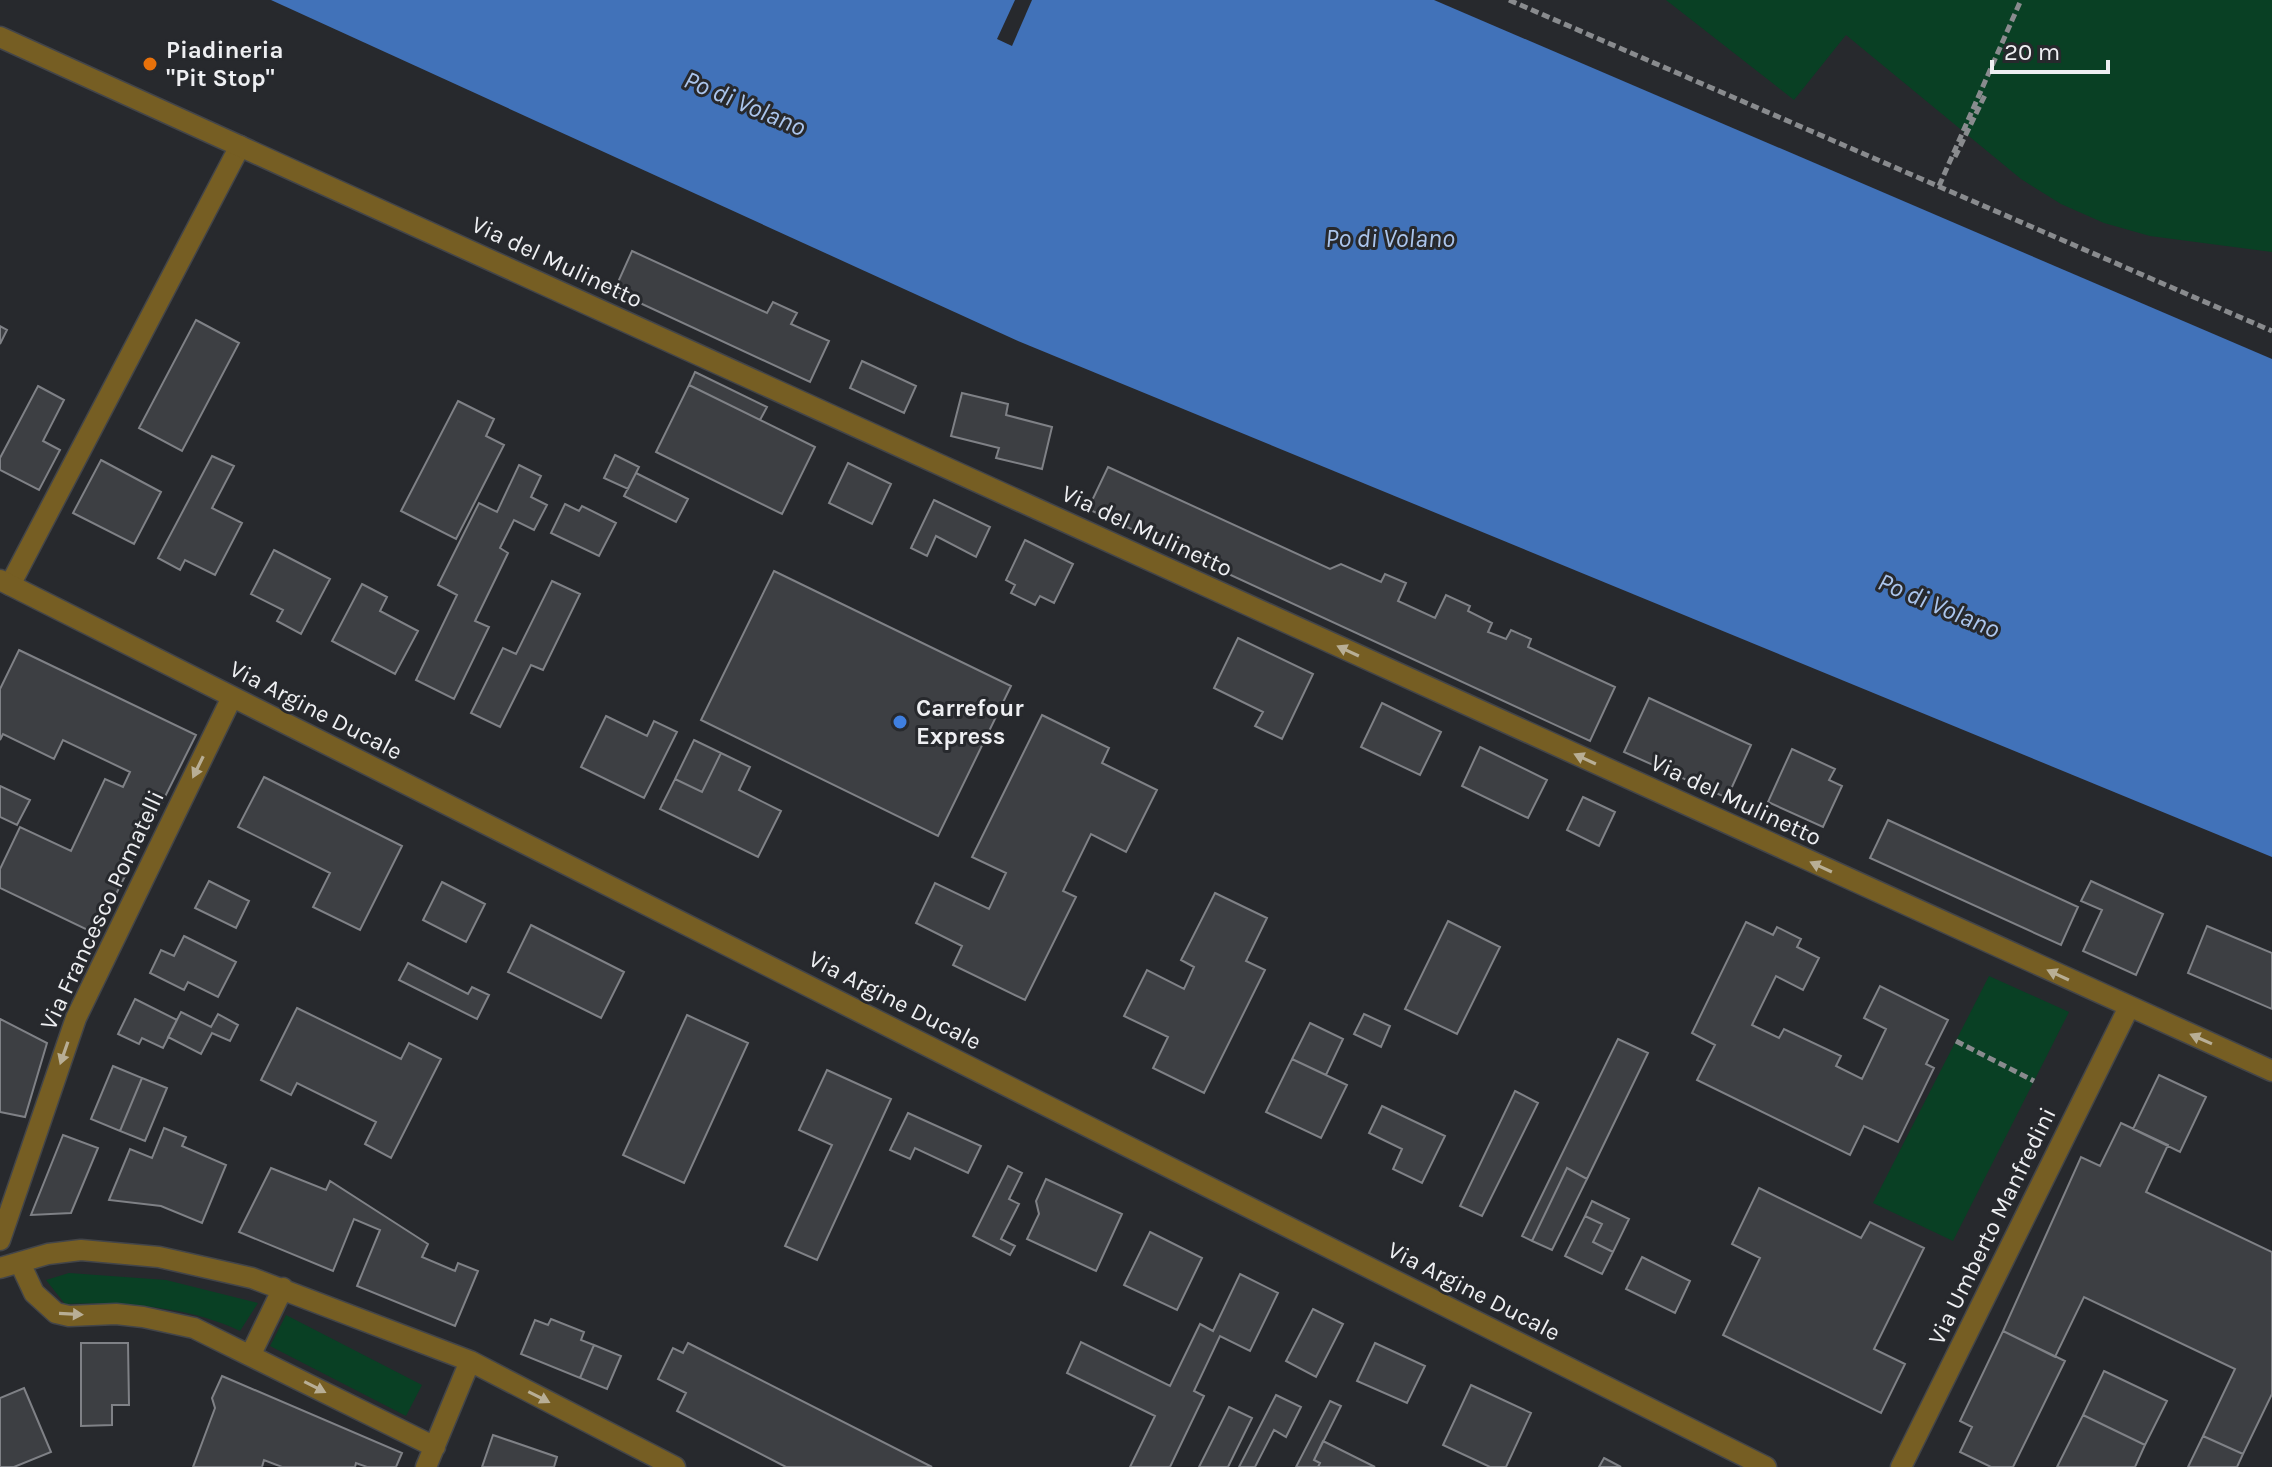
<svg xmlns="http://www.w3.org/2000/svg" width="2272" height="1467" viewBox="0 0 2272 1467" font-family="Karla,sans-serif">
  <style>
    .green { fill: #094024 }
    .water { fill: #4172b9 }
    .pier { fill: #27292d }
    .building { fill: #3d3f43; stroke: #7f8186; stroke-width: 2 }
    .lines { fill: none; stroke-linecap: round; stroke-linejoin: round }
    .lane-casing { stroke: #434549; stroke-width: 23 }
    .street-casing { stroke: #434549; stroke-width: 23 }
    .path { stroke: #898b8e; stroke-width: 5; stroke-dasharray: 8 4; stroke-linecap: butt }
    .lane { stroke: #765e23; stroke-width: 20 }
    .street { stroke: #765e23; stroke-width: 20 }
    .oneway { fill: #b8ae95 }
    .food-dot { fill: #e8710a; stroke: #27292d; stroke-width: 3 }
    .shop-dot { fill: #3f7fe0; stroke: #27292d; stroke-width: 3 }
    .labels { text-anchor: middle; stroke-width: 6; stroke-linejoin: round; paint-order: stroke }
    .poi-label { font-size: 24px; font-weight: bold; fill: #eeeff2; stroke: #27292d; text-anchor: start }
    .street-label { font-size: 24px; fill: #eeeff2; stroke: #27292d }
    .water-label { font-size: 26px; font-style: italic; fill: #abc5ec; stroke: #27292d }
  </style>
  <rect width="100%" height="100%" fill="#27292d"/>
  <path class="green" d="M 1666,0 L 2272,0 L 2272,252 L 2150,236 L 2104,223 L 2061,204 L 2021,179 L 1846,35 L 1794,100 Z
    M 1989,976 L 2069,1012 L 1953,1241 L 1873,1203 Z
    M 69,1273 L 166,1280 L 258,1303 L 240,1331 C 187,1306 123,1302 65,1304 L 46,1280 Z
    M 286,1315 L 422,1385 L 406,1416 L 270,1346 Z"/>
  <path class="water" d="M 271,0 L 1434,0 L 2272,359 L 2272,857 L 1018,341 Z"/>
  <path class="pier" d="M 1015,0 L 1032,0 L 1012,46 L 997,39 Z"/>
  <path class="building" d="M 632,251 L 767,313 L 773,302 L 797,313 L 791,324 L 829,341 L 810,382 L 614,291 Z
    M 196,320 L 239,343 L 182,451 L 139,428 Z
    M 0,326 L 7,330 L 0,344 Z
    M 862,361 L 916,386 L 904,413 L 850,388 Z
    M 695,372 L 767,407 L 760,420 L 689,385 Z
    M 689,385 L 815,447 L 782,514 L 656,452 Z
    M 38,386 L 64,400 L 43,441 L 60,450 L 39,490 L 0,470 L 0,458 Z
    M 962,393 L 1008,404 L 1006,415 L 1052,427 L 1042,469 L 996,458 L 999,448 L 951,436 Z
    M 458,401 L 494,419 L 486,436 L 504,445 L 456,539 L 401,511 Z
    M 615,455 L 639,467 L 628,489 L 604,478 Z
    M 212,456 L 234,466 L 212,508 L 242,523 L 215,575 L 185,560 L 180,570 L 158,558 Z
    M 101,460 L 161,492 L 134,544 L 73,513 Z
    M 848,463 L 891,484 L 872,524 L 829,503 Z
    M 519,465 L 541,476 L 531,497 L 547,505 L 534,530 L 514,520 L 500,548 L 508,553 L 475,621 L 489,627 L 454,699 L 416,680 L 457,595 L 438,585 L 479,503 L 497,512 Z
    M 1108,467 L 1330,569 L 1341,564 L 1381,582 L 1385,574 L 1406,583 L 1398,601 L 1435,618 L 1446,595 L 1470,606 L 1468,611 L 1492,623 L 1488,632 L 1506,639 L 1511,630 L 1531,639 L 1528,647 L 1615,687 L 1590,741 L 1088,509 Z
    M 636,473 L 688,499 L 676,522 L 624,496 Z
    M 934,500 L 990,527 L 976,557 L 936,536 L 927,556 L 911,548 Z
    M 565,504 L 579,511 L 582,506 L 616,523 L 599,556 L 551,533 Z
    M 1025,540 L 1073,564 L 1054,603 L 1040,596 L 1035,605 L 1011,593 L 1015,585 L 1006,580 Z
    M 274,550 L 330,579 L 301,634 L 277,621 L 283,610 L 251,594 Z
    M 774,571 L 1011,686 L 938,836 L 701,720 Z
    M 552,581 L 580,594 L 543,670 L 531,665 L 500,727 L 471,713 L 503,648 L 516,654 Z
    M 362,584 L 387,597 L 380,611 L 418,631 L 395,674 L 332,641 Z
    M 1238,638 L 1313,674 L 1282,739 L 1255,726 L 1263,712 L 1214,688 Z
    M 19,650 L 196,735 L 96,934 L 0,888 L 0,869 L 20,827 L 71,851 L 105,779 L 123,787 L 130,772 L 63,740 L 54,759 L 3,734 L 0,740 L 0,689 Z
    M 1649,698 L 1751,745 L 1727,798 L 1624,752 Z
    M 1382,703 L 1441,732 L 1420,775 L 1361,747 Z
    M 1042,715 L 1109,748 L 1102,763 L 1157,790 L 1126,852 L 1091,834 L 1063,891 L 1076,897 L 1025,1000 L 953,965 L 962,946 L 916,923 L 935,883 L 989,909 L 1006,873 L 972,857 Z
    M 606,716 L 647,736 L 654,721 L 677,732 L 644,798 L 581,767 Z
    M 694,740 L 721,753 L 702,792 L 675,779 Z
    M 1480,747 L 1547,780 L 1528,818 L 1462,786 Z
    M 1792,749 L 1835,769 L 1829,780 L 1842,786 L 1823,827 L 1768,802 Z
    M 721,753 L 750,767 L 739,790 L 781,811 L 758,857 L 660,809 L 675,779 L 702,792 Z
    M 264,777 L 402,846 L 360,930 L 313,907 L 330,873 L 238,827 Z
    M 0,786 L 30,800 L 17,825 L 0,817 Z
    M 1583,797 L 1615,812 L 1599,846 L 1567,830 Z
    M 1888,820 L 2078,907 L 2061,945 L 1870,858 Z
    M 209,881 L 249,901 L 236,928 L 195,908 Z
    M 2091,881 L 2163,914 L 2136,975 L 2083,951 L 2102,910 L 2081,901 Z
    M 442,882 L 485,904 L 466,942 L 423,920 Z
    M 1215,893 L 1267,918 L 1246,961 L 1265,970 L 1204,1093 L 1153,1068 L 1168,1037 L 1124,1016 L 1147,970 L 1184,989 L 1194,967 L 1181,960 Z
    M 1448,921 L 1500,947 L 1457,1034 L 1405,1009 Z
    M 1746,922 L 1773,935 L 1777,927 L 1801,939 L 1797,947 L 1819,958 L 1803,990 L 1776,976 L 1752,1025 L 1779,1038 L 1784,1029 L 1841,1056 L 1836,1066 L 1862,1079 L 1886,1029 L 1864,1018 L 1880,986 L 1948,1020 L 1926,1064 L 1934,1068 L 1898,1142 L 1864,1126 L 1850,1155 L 1697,1080 L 1715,1045 L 1692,1033 Z
    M 531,925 L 624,972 L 601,1018 L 508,972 Z
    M 2207,926 L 2272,953 L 2272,1009 L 2188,973 Z
    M 184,936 L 236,962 L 218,997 L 188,982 L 184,990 L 150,973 L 161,950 L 174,956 Z
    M 408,963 L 468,994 L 472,987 L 489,995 L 477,1019 L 399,980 Z
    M 135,999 L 177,1020 L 163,1048 L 142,1038 L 139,1044 L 118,1034 Z
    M 297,1008 L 401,1059 L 409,1043 L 441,1059 L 391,1158 L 365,1144 L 376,1122 L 297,1083 L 291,1095 L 261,1080 Z
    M 181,1012 L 211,1027 L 218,1014 L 238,1025 L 230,1041 L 212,1033 L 201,1054 L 168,1037 Z
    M 1364,1014 L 1390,1026 L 1381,1047 L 1354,1034 Z
    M 687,1015 L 748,1043 L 684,1183 L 623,1155 Z
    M 0,1019 L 47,1043 L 25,1117 L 0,1112 Z
    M 1310,1023 L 1343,1039 L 1326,1075 L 1292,1059 Z
    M 1618,1039 L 1648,1053 L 1587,1179 L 1567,1168 L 1532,1241 L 1522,1236 Z
    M 1292,1059 L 1347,1085 L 1321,1138 L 1266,1112 Z
    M 113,1066 L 142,1078 L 120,1131 L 91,1119 Z
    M 827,1070 L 891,1099 L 817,1260 L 785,1246 L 832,1145 L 799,1130 Z
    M 2159,1075 L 2206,1097 L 2180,1152 L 2133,1129 Z
    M 142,1078 L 167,1088 L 145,1141 L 120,1131 Z
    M 1515,1091 L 1538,1103 L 1482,1216 L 1460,1206 Z
    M 1382,1106 L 1445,1136 L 1422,1183 L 1393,1169 L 1402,1149 L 1369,1133 Z
    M 908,1113 L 981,1146 L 968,1173 L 915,1148 L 910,1159 L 890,1150 Z
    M 2121,1123 L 2168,1145 L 2146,1192 L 2272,1252 L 2272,1394 L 2243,1454 L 2203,1436 L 2235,1369 L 2084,1297 L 2055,1357 L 2003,1331 L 2081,1157 L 2100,1166 Z
    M 164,1128 L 186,1137 L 182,1146 L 226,1165 L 202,1223 L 161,1206 L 109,1200 L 130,1149 L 152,1158 Z
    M 63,1135 L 98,1148 L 71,1213 L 31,1215 Z
    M 1008,1166 L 1022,1173 L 1009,1199 L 1019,1204 L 1001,1239 L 1015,1246 L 1010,1255 L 973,1236 Z
    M 271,1168 L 326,1190 L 330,1181 L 428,1244 L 422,1257 L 455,1271 L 458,1263 L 478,1271 L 455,1326 L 357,1286 L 380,1230 L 354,1219 L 333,1271 L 239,1232 Z
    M 1567,1168 L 1587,1179 L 1552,1250 L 1532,1241 Z
    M 1046,1179 L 1122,1214 L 1096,1271 L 1027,1239 L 1039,1214 L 1036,1201 Z
    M 1759,1188 L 1861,1238 L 1870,1222 L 1924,1248 L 1874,1349 L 1905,1364 L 1881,1413 L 1723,1335 L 1760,1258 L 1732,1244 Z
    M 1592,1201 L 1629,1219 L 1613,1252 L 1593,1242 L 1602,1224 L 1585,1216 Z
    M 1585,1216 L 1602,1224 L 1593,1242 L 1613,1252 L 1602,1274 L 1565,1256 Z
    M 1150,1232 L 1202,1258 L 1177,1310 L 1124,1285 Z
    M 1642,1257 L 1690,1281 L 1675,1313 L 1626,1289 Z
    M 1240,1274 L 1278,1293 L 1250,1351 L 1220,1336 L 1194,1391 L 1204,1396 L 1170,1467 L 1130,1467 L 1155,1416 L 1067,1373 L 1081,1342 L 1170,1386 L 1200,1324 L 1213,1331 Z
    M 1313,1309 L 1343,1324 L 1316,1377 L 1286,1361 Z
    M 551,1319 L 584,1332 L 581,1340 L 594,1345 L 580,1378 L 521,1354 L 535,1320 L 548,1325 Z
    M 2003,1331 L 2065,1361 L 2013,1467 L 1991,1467 L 1960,1452 L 1972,1427 L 1960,1421 Z
    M 81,1343 L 128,1343 L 129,1405 L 112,1405 L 112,1425 L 81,1426 Z
    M 688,1343 L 932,1467 L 786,1467 L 677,1411 L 686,1393 L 658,1379 L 673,1348 L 683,1353 Z
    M 1375,1343 L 1425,1366 L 1407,1403 L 1357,1381 Z
    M 594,1345 L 621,1356 L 607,1389 L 580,1378 Z
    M 2104,1371 L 2167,1401 L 2145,1445 L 2083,1415 Z
    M 222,1376 L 402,1453 L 396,1467 L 367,1467 L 356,1463 L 355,1467 L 282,1467 L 264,1460 L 262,1467 L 193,1467 L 215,1408 L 212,1398 Z
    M 1471,1385 L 1531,1413 L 1506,1467 L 1490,1467 L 1443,1445 Z
    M 24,1388 L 51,1452 L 14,1467 L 0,1467 L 0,1398 Z
    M 1276,1395 L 1301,1407 L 1286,1437 L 1274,1430 L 1255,1467 L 1239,1467 Z
    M 1330,1401 L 1341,1406 L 1314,1460 L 1320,1463 L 1318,1467 L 1296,1467 Z
    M 1229,1407 L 1252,1418 L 1228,1467 L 1199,1467 Z
    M 2083,1415 L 2145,1445 L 2135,1467 L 2057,1467 Z
    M 493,1435 L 557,1457 L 554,1467 L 482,1467 Z
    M 2203,1436 L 2243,1454 L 2237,1467 L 2188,1467 Z
    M 1323,1441 L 1375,1467 L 1318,1467 L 1320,1463 L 1314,1460 Z
    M 1604,1458 L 1621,1467 L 1599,1467 Z"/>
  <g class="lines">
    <g class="lane-casing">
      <path id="lane" d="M 10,585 L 240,146"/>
    </g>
    <g class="street-casing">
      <path id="street" d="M 0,37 L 2272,1071
        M 0,580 L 1766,1467
        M 0,1240 L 76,1018 L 232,697
        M 20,1263 L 34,1293 L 56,1313 L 69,1316 L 116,1314 L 143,1317 L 194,1328 L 435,1447
        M 0,1268 L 48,1254 L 81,1250 L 159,1257 L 252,1278 L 470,1361 L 675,1467
        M 251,1354 L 283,1288
        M 426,1467 L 470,1361
        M 1901,1467 L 2129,1007"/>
    </g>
    <path class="path" d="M 1509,0 L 2272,331
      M 1955,157 L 1986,93
      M 1939,186 L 2021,0
      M 1956,1041 L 2034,1081"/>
    <use href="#lane" class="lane"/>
    <use href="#street" class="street"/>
  </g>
  <defs><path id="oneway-solid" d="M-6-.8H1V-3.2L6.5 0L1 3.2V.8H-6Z" transform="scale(2)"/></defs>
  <g class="oneway">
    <use href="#oneway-solid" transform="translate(1348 651) rotate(-155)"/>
    <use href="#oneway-solid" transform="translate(1585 759) rotate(-155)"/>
    <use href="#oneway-solid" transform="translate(198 767) rotate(116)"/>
    <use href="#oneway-solid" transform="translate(1821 867) rotate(-155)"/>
    <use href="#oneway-solid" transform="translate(2058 975) rotate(-155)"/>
    <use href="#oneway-solid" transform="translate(2201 1039) rotate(-156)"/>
    <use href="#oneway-solid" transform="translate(64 1053) rotate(109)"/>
    <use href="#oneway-solid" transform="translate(71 1314) rotate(3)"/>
    <use href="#oneway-solid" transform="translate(315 1387) rotate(27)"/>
    <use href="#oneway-solid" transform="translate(539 1397) rotate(27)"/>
  </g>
  <circle class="food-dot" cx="150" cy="64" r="8"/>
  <circle class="shop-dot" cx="900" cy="722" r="8"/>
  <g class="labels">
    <g class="poi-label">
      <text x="166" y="58">Piadineria<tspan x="166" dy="28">"Pit Stop"</tspan></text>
      <text x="916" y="716">Carrefour<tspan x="916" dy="28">Express</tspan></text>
    </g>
    <g class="street-label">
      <text transform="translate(557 262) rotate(25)" y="8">Via del Mulinetto</text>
      <text transform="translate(1147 531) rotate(25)" y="8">Via del Mulinetto</text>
      <text transform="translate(316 710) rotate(27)" y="8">Via Argine Ducale</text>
      <text transform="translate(1736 800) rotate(25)" y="8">Via del Mulinetto</text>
      <text transform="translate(102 910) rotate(-65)" y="8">Via Francesco Pomatelli</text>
      <text transform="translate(895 1000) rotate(27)" y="8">Via Argine Ducale</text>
      <text transform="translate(1992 1226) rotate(-64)" y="8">Via Umberto Manfredini</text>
      <text transform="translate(1474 1291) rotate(27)" y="8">Via Argine Ducale</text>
    </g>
    <g class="water-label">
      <text transform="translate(745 103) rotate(23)" y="9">Po di Volano</text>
      <text x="1390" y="247">Po di Volano</text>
      <text transform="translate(1939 605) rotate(23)" y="9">Po di Volano</text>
    </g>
  </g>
  <path d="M1992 60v12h116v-12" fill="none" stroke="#eeeff2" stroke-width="4"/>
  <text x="2004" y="60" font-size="24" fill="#eeeff2" stroke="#27292d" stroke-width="6" paint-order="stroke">20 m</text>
</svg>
